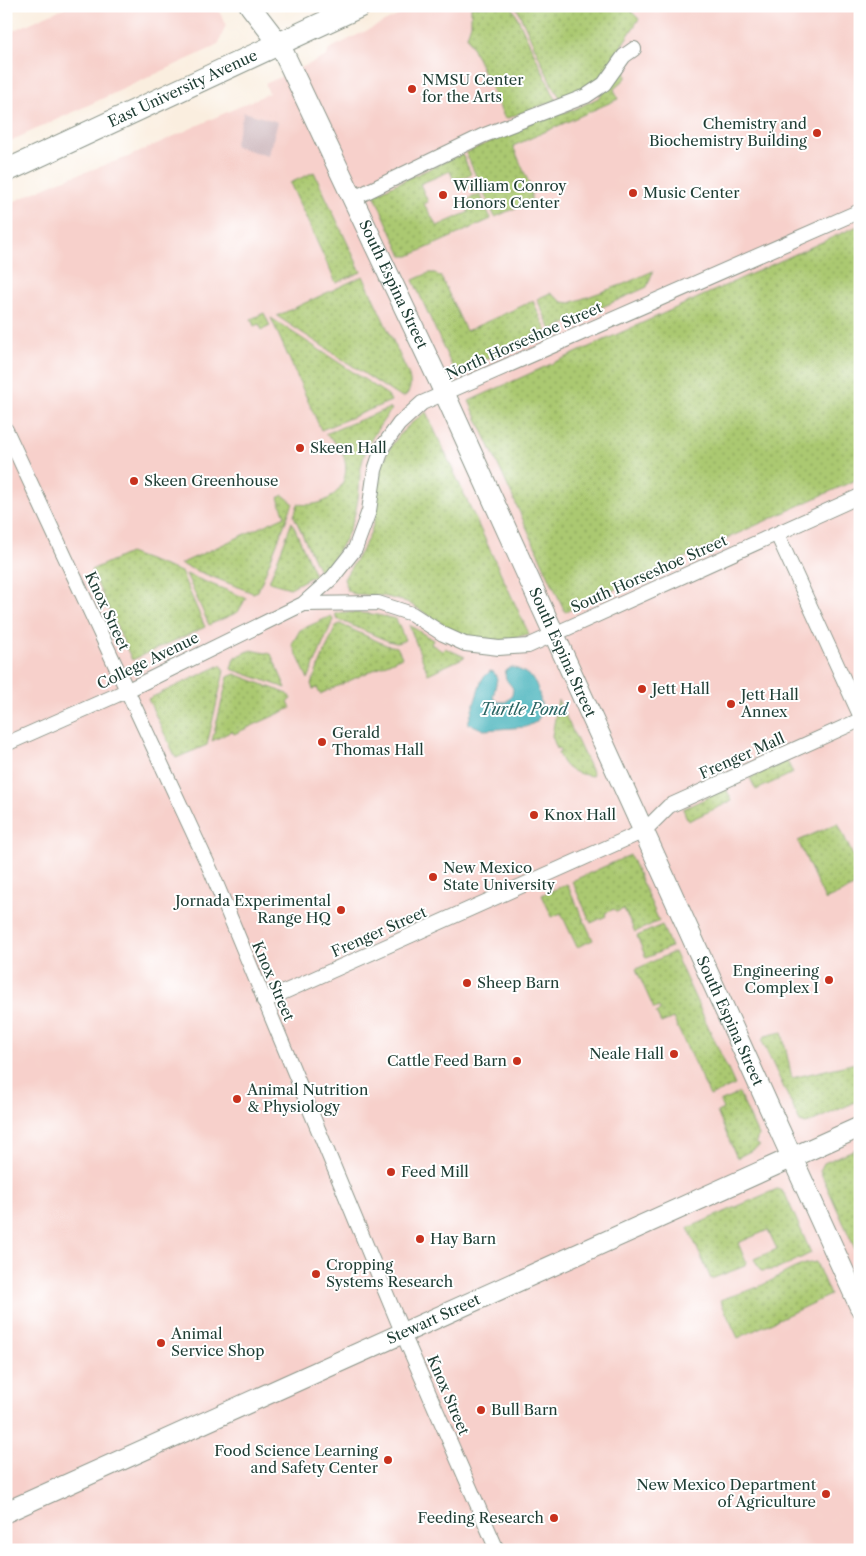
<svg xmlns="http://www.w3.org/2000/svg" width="866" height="1556" viewBox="0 0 866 1556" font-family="'Libre Caslon Text',serif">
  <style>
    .built { fill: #f7d0cb }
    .industrial { fill: #d2bec2 }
    .grass { fill: url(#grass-dots); stroke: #658352 }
    .water { fill: #40b0b9; stroke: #307676 }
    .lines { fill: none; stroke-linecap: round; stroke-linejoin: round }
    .street-casing { stroke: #8c968a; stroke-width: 16 }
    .secondary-casing { stroke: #8c968a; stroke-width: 22 }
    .primary-casing { stroke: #8c968a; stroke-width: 24 }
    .street { stroke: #fff; stroke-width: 14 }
    .secondary { stroke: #fff; stroke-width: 20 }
    .primary { stroke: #fff; stroke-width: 22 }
    .poi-dot { fill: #c8321e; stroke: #fff; stroke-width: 2 }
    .labels { text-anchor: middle; stroke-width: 4; stroke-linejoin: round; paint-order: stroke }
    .poi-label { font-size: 15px; fill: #1f3d34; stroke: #fff; text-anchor: start }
    .street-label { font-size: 15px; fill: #1f3d34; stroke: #fff }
    .water-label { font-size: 16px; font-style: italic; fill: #2b6563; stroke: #fff }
  </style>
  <defs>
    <pattern id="grass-dots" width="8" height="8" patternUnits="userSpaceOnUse" patternTransform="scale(1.25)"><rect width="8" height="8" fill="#abc971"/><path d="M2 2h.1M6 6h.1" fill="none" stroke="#8ba45e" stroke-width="1.8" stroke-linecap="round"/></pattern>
  </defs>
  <rect width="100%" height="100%" fill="#fff"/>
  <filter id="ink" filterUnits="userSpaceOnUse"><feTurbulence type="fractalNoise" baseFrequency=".02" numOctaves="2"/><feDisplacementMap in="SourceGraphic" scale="10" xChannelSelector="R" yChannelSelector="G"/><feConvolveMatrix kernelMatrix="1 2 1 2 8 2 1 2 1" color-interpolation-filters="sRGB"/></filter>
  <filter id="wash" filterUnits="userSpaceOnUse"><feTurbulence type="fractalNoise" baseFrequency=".0096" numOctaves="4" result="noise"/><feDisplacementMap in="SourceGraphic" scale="20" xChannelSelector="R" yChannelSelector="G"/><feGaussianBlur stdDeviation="1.12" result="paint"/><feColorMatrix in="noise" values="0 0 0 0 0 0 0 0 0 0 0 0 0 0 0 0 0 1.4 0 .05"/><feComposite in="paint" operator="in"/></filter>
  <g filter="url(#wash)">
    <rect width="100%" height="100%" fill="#faeedf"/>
    <path class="built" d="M 68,6 L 216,6 L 226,24 L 219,43 L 212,48 L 6,143 L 6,34 Z
      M 417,6 L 860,6 L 860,1550 L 6,1550 L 6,205 L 57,182 L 128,157 L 269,93 L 265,84 L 327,56 L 329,49 Z"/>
    <path class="industrial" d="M 244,112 L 278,122 L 268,156 L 234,146 Z"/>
    <path class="grass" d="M 471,6 L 512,6 L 556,100 L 505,119 L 467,36 L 471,24 Z
      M 516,6 L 635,6 L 631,11 L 639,19 L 599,80 L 589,88 L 561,99 L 551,83 Z
      M 625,68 L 626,78 L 614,89 L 618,99 L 513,146 L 531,188 L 531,201 L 495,217 L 482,189 L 483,180 L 476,176 L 466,153 L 539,119 L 573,110 L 598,98 Z
      M 462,154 L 471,174 L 454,181 L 450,171 L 420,184 L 428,202 L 424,204 L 437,226 L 469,212 L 464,201 L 480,194 L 491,219 L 409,256 L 402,256 L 374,194 Z
      M 314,172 L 361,272 L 336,283 L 290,183 Z
      M 860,225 L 860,478 L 565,612 L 469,401 Z
      M 653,271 L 647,287 L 551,330 L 537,299 L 550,293 L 563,302 L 570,303 L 624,284 Z
      M 429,273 L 435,273 L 441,277 L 466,331 L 533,301 L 547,332 L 455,373 L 413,280 Z
      M 363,276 L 408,373 C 411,382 412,391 404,397 L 395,394 L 277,316 Z
      M 264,313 L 270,326 L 262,330 L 259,324 L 254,326 L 251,319 Z
      M 271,318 L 388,395 L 391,401 L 321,430 Z
      M 390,408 L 392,409 C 380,425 369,439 363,459 C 359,472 360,485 358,498 C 354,527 341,552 320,573 L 294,516 L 298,504 C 344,511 364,459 325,434 Z
      M 426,412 L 529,634 L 501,641 L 475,638 L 454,631 L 407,602 L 383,596 L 354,594 L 348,591 L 344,579 C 354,561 367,546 373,525 C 378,509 377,492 380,476 C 385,447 403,428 426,412 Z
      M 283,495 L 293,503 L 258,591 L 253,593 L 180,564 L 285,516 L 278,498 Z
      M 292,522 L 315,575 L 290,588 L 269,582 Z
      M 129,553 L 181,572 L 205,627 L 132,660 L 91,570 Z
      M 186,574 L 246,598 L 238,612 L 209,625 Z
      M 343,612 L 372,614 L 396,619 L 405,640 L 397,643 L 388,641 L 337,619 L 335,614 Z
      M 331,616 L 333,620 L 308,679 L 292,644 L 300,630 Z
      M 340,624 L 386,645 L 397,647 L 402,657 L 320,694 L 317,688 L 313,689 L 311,684 L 336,626 Z
      M 409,625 L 433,640 L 431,644 L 442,651 L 445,648 L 465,657 L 428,674 Z
      M 251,650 L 271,654 L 286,688 L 231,669 L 234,658 Z
      M 221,665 L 224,671 L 207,745 L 176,758 L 148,699 Z
      M 235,674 L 288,694 L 291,699 L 288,701 L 291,708 L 234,734 L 232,731 L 212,741 L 228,677 Z
      M 558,700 L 593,774 L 592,776 C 574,773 565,771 558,753 L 561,752 L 559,748 L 557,749 L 552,736 Z
      M 787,761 L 793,773 L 756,790 L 750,778 Z
      M 726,789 L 732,801 L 688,821 L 683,809 Z
      M 838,823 L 860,871 L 860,884 L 825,900 L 798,841 Z
      M 630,855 L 659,921 L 635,932 L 624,909 L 616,912 L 614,909 L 605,913 L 606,916 L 591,923 L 572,881 Z
      M 567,884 L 593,940 L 577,947 L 561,913 L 552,917 L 542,895 Z
      M 662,925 L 671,947 L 646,958 L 637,936 Z
      M 674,952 L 735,1085 L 710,1096 L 673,1018 L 661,1023 L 656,1013 L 661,1010 L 659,1007 L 654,1009 L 636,969 Z
      M 782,1032 L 792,1078 L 860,1062 L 860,1100 L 806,1124 L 800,1122 L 762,1041 L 765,1036 Z
      M 739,1093 L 758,1135 L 756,1143 L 760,1146 L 737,1158 L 717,1112 L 723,1109 L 720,1102 Z
      M 860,1147 L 860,1260 L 820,1171 L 824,1163 Z
      M 777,1189 L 782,1191 L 786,1196 L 811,1253 L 778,1269 L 761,1271 L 754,1259 L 777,1249 L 768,1230 L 738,1243 L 746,1262 L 745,1266 L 711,1279 L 688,1228 Z
      M 816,1262 L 830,1295 L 738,1338 L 720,1300 C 733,1295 746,1292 758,1287 C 777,1279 795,1264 816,1262 Z"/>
    <path class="water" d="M 512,667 C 541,677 537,689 543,712 L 536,722 L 526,727 L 484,730 L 468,723 L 482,679 L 490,671 L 494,672 L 497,679 L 493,698 L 498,702 L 506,702 L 512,695 L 513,689 C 509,681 503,681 506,670 Z"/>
  </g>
  <g filter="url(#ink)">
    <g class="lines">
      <g class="street-casing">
        <path id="street" d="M 352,199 L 482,136 L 586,96 L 604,84 L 624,56 L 634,49
          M 6,430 L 211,871 L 403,1334 L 497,1550
          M 777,534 L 860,715
          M 303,604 L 378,603 L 412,614 L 443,634 L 465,644 L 499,648 L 528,646 L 860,496
          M 6,744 L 126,691 L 303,604 L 332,578 L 355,549 L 369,511 L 375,470 L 383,446 L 399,424 L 422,403 L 860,211
          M 264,1001 L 644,831 L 669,806 L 860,720"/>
      </g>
      <g class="secondary-casing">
        <g id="secondary">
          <path id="s1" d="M 250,6 L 280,45 L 438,379 L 860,1307"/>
          <path id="s2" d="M 6,1512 L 860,1127"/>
        </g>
      </g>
      <g class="primary-casing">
        <g id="primary">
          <path id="s3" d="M 6,171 L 360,6"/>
        </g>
      </g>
      <use href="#street" class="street"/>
      <use href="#secondary" class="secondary"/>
      <use href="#primary" class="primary"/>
    </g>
  </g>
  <g class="poi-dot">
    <circle cx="412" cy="89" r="5"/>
    <circle cx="817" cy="133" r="5"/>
    <circle cx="633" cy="193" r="5"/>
    <circle cx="443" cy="195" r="5"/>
    <circle cx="300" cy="448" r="5"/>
    <circle cx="134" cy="481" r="5"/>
    <circle cx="642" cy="689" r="5"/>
    <circle cx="731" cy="704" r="5"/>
    <circle cx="322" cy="742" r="5"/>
    <circle cx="534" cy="815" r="5"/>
    <circle cx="433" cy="877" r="5"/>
    <circle cx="341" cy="910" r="5"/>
    <circle cx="829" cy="980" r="5"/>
    <circle cx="467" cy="983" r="5"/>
    <circle cx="674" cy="1054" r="5"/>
    <circle cx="517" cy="1061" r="5"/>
    <circle cx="237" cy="1099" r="5"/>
    <circle cx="391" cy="1172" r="5"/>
    <circle cx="420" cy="1239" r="5"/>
    <circle cx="316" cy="1274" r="5"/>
    <circle cx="161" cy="1343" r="5"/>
    <circle cx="481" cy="1410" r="5"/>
    <circle cx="388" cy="1460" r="5"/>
    <circle cx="826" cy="1494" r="5"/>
    <circle cx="554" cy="1518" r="5"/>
  </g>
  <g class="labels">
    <g class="poi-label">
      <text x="422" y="85">NMSU Center<tspan x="422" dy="17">for the Arts</tspan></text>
      <text x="807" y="129" text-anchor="end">Chemistry and<tspan x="807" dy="17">Biochemistry Building</tspan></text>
      <text x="453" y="191">William Conroy<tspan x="453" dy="17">Honors Center</tspan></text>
      <text x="643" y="198">Music Center</text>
      <text x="310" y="453">Skeen Hall</text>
      <text x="144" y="486">Skeen Greenhouse</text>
      <text x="652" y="694">Jett Hall</text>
      <text x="741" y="700">Jett Hall<tspan x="741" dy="17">Annex</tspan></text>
      <text x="332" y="738">Gerald<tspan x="332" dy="17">Thomas Hall</tspan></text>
      <text x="544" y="820">Knox Hall</text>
      <text x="443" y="873">New Mexico<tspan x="443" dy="17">State University</tspan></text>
      <text x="331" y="906" text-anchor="end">Jornada Experimental<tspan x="331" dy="17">Range HQ</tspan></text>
      <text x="819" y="976" text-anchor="end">Engineering<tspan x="819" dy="17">Complex I</tspan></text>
      <text x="477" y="988">Sheep Barn</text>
      <text x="664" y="1059" text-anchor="end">Neale Hall</text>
      <text x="507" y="1066" text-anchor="end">Cattle Feed Barn</text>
      <text x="247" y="1095">Animal Nutrition<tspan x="247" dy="17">&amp; Physiology</tspan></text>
      <text x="401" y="1177">Feed Mill</text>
      <text x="430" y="1244">Hay Barn</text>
      <text x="326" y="1270">Cropping<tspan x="326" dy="17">Systems Research</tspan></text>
      <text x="171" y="1339">Animal<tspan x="171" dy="17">Service Shop</tspan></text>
      <text x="491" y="1415">Bull Barn</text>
      <text x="378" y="1456" text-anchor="end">Food Science Learning<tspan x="378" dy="17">and Safety Center</tspan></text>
      <text x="816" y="1490" text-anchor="end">New Mexico Department<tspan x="816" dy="17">of Agriculture</tspan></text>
      <text x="544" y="1523" text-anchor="end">Feeding Research</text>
    </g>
    <g class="street-label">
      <text dy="5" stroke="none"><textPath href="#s3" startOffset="195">East University Avenue</textPath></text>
      <text dy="5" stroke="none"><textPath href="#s1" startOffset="314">South Espina Street</textPath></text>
      <text transform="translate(524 341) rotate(-24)" y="5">North Horseshoe Street</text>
      <text transform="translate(649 574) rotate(-24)" y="5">South Horseshoe Street</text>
      <text transform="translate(107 611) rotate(65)" y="5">Knox Street</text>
      <text dy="5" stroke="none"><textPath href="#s1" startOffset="719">South Espina Street</textPath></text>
      <text transform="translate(148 661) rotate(-26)" y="5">College Avenue</text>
      <text transform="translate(742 756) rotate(-24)" y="5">Frenger Mall</text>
      <text transform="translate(379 932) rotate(-24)" y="5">Frenger Street</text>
      <text transform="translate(273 981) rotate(67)" y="5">Knox Street</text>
      <text dy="5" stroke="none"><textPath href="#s1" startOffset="1124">South Espina Street</textPath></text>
      <text dy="5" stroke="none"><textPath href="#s2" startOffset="469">Stewart Street</textPath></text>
      <text transform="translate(448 1395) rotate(67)" y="5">Knox Street</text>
    </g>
    <g class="water-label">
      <text x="524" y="715">Turtle Pond</text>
    </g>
  </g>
  <rect width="866" height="1556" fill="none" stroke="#fff" stroke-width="25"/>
</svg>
